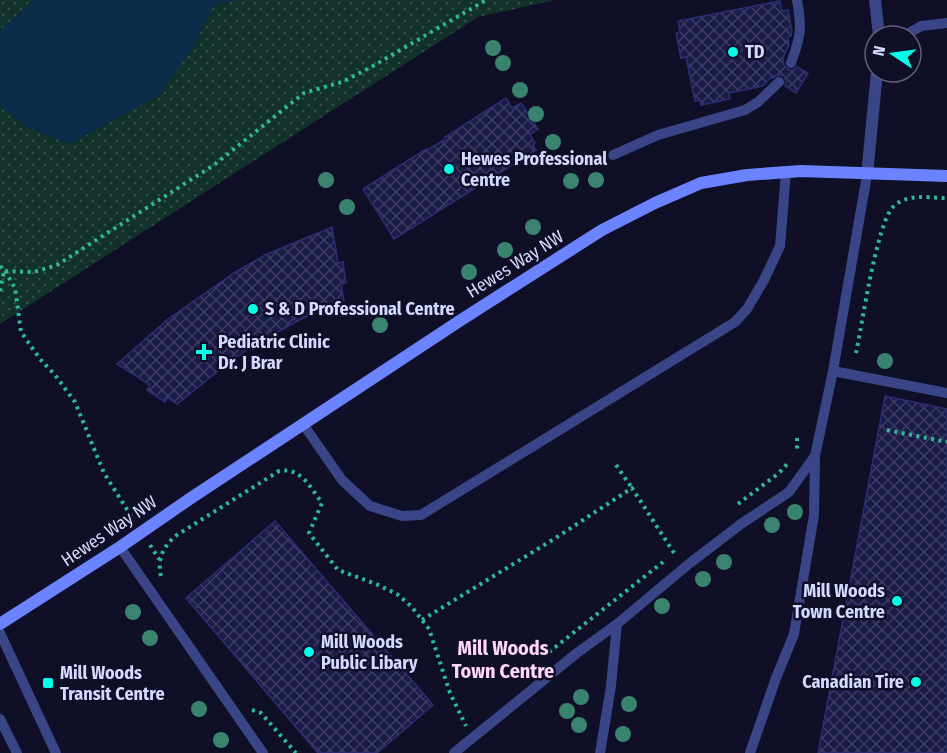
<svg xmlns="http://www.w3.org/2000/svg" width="947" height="753" viewBox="0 0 947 753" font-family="'Fira Sans Condensed',sans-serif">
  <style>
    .park { fill: url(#park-dots) }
    .water { fill: #0b2d49 }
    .building { fill: url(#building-cross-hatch); stroke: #2d2c74; stroke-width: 1.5 }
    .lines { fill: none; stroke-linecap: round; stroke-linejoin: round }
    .path { stroke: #2dba97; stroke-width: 4; stroke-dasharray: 3 4.5; stroke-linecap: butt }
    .lane { stroke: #394586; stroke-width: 10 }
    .street { stroke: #394586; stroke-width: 12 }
    .secondary { stroke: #6c83ff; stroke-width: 12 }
    .tree { fill: #3a836e }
    .poi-dot { fill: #01ffe9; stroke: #0f0f27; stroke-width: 2 }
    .labels { text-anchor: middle; stroke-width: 5; stroke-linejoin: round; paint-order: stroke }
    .poi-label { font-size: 18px; font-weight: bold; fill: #d5d8ff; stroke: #0f0f27; text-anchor: start }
    .street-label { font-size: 18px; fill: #d5d8ff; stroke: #0f0f27 }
    .neighbourhood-label { font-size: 20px; font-weight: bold; fill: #ffd7f8; stroke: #0f0f27 }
  </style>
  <defs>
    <pattern id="park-dots" width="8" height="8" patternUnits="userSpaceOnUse" patternTransform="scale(1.5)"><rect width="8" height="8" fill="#12312a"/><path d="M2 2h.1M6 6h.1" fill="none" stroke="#344e4a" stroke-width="1.8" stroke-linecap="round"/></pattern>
    <pattern id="building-cross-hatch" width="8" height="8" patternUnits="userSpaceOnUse" patternTransform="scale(1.5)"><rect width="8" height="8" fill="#1b1b48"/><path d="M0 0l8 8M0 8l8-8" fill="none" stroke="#3b3b63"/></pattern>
  </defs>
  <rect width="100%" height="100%" fill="#0f0f27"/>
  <path class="park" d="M 0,0 L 555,0 L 478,17 L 0,324 Z"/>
  <path class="water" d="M 34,0 L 235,0 L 214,5 L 191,51 L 158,96 L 70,144 L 26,127 L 0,106 L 0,30 Z"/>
  <path class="building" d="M 780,1 L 782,11 L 788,10 L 792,31 L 791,36 L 788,37 L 789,45 L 783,58 L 784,65 L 789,70 L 793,70 L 797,67 L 808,73 L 796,93 L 785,86 L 786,81 L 784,76 L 778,75 L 772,78 L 771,77 L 763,86 L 729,93 L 730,99 L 701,105 L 700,100 L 695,101 L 686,57 L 681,58 L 676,33 L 680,32 L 678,21 Z
    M 506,98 L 512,108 L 521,103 L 538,129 L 530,135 L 535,143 L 533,146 L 536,150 L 394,239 L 363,189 L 426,149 L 429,149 L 444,140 L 445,137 Z
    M 332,227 L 338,263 L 343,262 L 346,283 L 341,284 L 344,301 L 305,317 L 254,345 L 227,364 L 177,404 L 168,398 L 165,402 L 147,390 L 150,385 L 117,364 L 168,319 L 234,273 L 265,255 Z
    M 885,396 L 947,409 L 947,753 L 818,753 Z
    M 275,521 L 433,705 L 377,753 L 318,753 L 186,598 Z"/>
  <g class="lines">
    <path class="path" d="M 0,266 L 4,271 L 34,272 L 57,265 L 214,165 L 304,93 L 342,82 L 373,66 L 486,0
      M 5,271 L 15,288 L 21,332 L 40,359 L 55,375 L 75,402 L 104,473 L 133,519
      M 0,291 L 4,271
      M 856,353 C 862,326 877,220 894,206 C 908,193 929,198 947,198
      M 887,430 L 947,442
      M 797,438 L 797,453
      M 616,465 L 632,488
      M 738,504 L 779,473 L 788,463
      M 150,545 L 159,559
      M 161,576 C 157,559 163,546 177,535 L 279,471 C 301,467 310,487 322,503 L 309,533 L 338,570 L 376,584 L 397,594 L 411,606 L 429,629 L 450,693 L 466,726
      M 422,620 L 554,539 L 632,488 L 674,553
      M 549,652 L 663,562
      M 252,710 L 261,713 L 296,753"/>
    <path class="lane" d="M 904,36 L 921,26 L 947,23
      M 791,63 C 801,36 802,28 797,0
      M 613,155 L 658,135 L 745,110 L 758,102 L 779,82
      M 833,371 L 947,393
      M 303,424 L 342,480 L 370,506 L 402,516 L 421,515 L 735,322 L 747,309 L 764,280 L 780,246 L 786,172
      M 120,547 L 263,753
      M 0,633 L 56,753
      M 0,719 L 17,753
      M 454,753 L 577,653 L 617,624 L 690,563 L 741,524 L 789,492 L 815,456
      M 600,753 L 611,686 L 617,624
      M 750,753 L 776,678 L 794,634 L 814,515 L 815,456 L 833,371 L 867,175"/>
    <path class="street" d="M 875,0 L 879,36
      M 867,175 L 877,72"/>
    <path class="secondary" d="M 0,624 L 120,547 L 191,498 L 461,320 L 602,230 L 655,203 L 701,183 L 747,175 L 801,171 L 947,176"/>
  </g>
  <g class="tree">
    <circle cx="493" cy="48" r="8"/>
    <circle cx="503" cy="63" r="8"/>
    <circle cx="520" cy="90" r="8"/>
    <circle cx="536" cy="114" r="8"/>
    <circle cx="553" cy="142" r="8"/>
    <circle cx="326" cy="180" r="8"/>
    <circle cx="596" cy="180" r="8"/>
    <circle cx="571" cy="181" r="8"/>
    <circle cx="347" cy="207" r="8"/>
    <circle cx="533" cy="227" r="8"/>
    <circle cx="505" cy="250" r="8"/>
    <circle cx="469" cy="272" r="8"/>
    <circle cx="380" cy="325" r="8"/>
    <circle cx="885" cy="361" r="8"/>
    <circle cx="795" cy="512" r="8"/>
    <circle cx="772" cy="525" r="8"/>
    <circle cx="724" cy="562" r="8"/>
    <circle cx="703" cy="579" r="8"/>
    <circle cx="662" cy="606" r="8"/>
    <circle cx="133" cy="612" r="8"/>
    <circle cx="150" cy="638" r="8"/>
    <circle cx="581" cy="697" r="8"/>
    <circle cx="629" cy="704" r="8"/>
    <circle cx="199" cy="709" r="8"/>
    <circle cx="567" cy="711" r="8"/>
    <circle cx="579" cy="725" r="8"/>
    <circle cx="623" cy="734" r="8"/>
    <circle cx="221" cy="740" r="8"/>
  </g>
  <g class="poi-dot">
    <circle cx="733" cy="52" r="6"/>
    <circle cx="449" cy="169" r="6"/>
    <circle cx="253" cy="309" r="6"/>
    <path d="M201 343h6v6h6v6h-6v6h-6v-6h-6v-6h6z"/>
    <circle cx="897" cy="601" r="6"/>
    <circle cx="309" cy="652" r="6"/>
    <circle cx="916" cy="682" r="6"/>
    <rect x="42" y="677" width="12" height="12" rx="3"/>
  </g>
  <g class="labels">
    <g class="poi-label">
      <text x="745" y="58">TD</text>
      <text x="461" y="165">Hewes Professional<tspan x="461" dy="21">Centre</tspan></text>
      <text x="265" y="315">S &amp; D Professional Centre</text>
      <text x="218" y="348">Pediatric Clinic<tspan x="218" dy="21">Dr. J Brar</tspan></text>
      <text x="885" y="597" text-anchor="end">Mill Woods<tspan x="885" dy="21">Town Centre</tspan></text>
      <text x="321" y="648">Mill Woods<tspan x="321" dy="21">Public Libary</tspan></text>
      <text x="60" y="679">Mill Woods<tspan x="60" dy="21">Transit Centre</tspan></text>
      <text x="904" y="688" text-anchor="end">Canadian Tire</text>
    </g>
    <g class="street-label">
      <text transform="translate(515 264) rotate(-32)" y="6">Hewes Way NW</text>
      <text transform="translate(109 531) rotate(-34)" y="6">Hewes Way NW</text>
    </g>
    <g class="neighbourhood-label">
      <text x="503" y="655">Mill Woods<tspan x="503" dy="23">Town Centre</tspan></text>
    </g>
  </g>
  <g transform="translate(893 54) rotate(283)"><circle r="28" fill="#0f0f27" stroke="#5e5f7d" stroke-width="1.5"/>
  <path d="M0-4.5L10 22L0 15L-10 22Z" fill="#01ffe9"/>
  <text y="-9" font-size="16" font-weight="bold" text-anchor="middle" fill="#d5d8ff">N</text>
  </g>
</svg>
